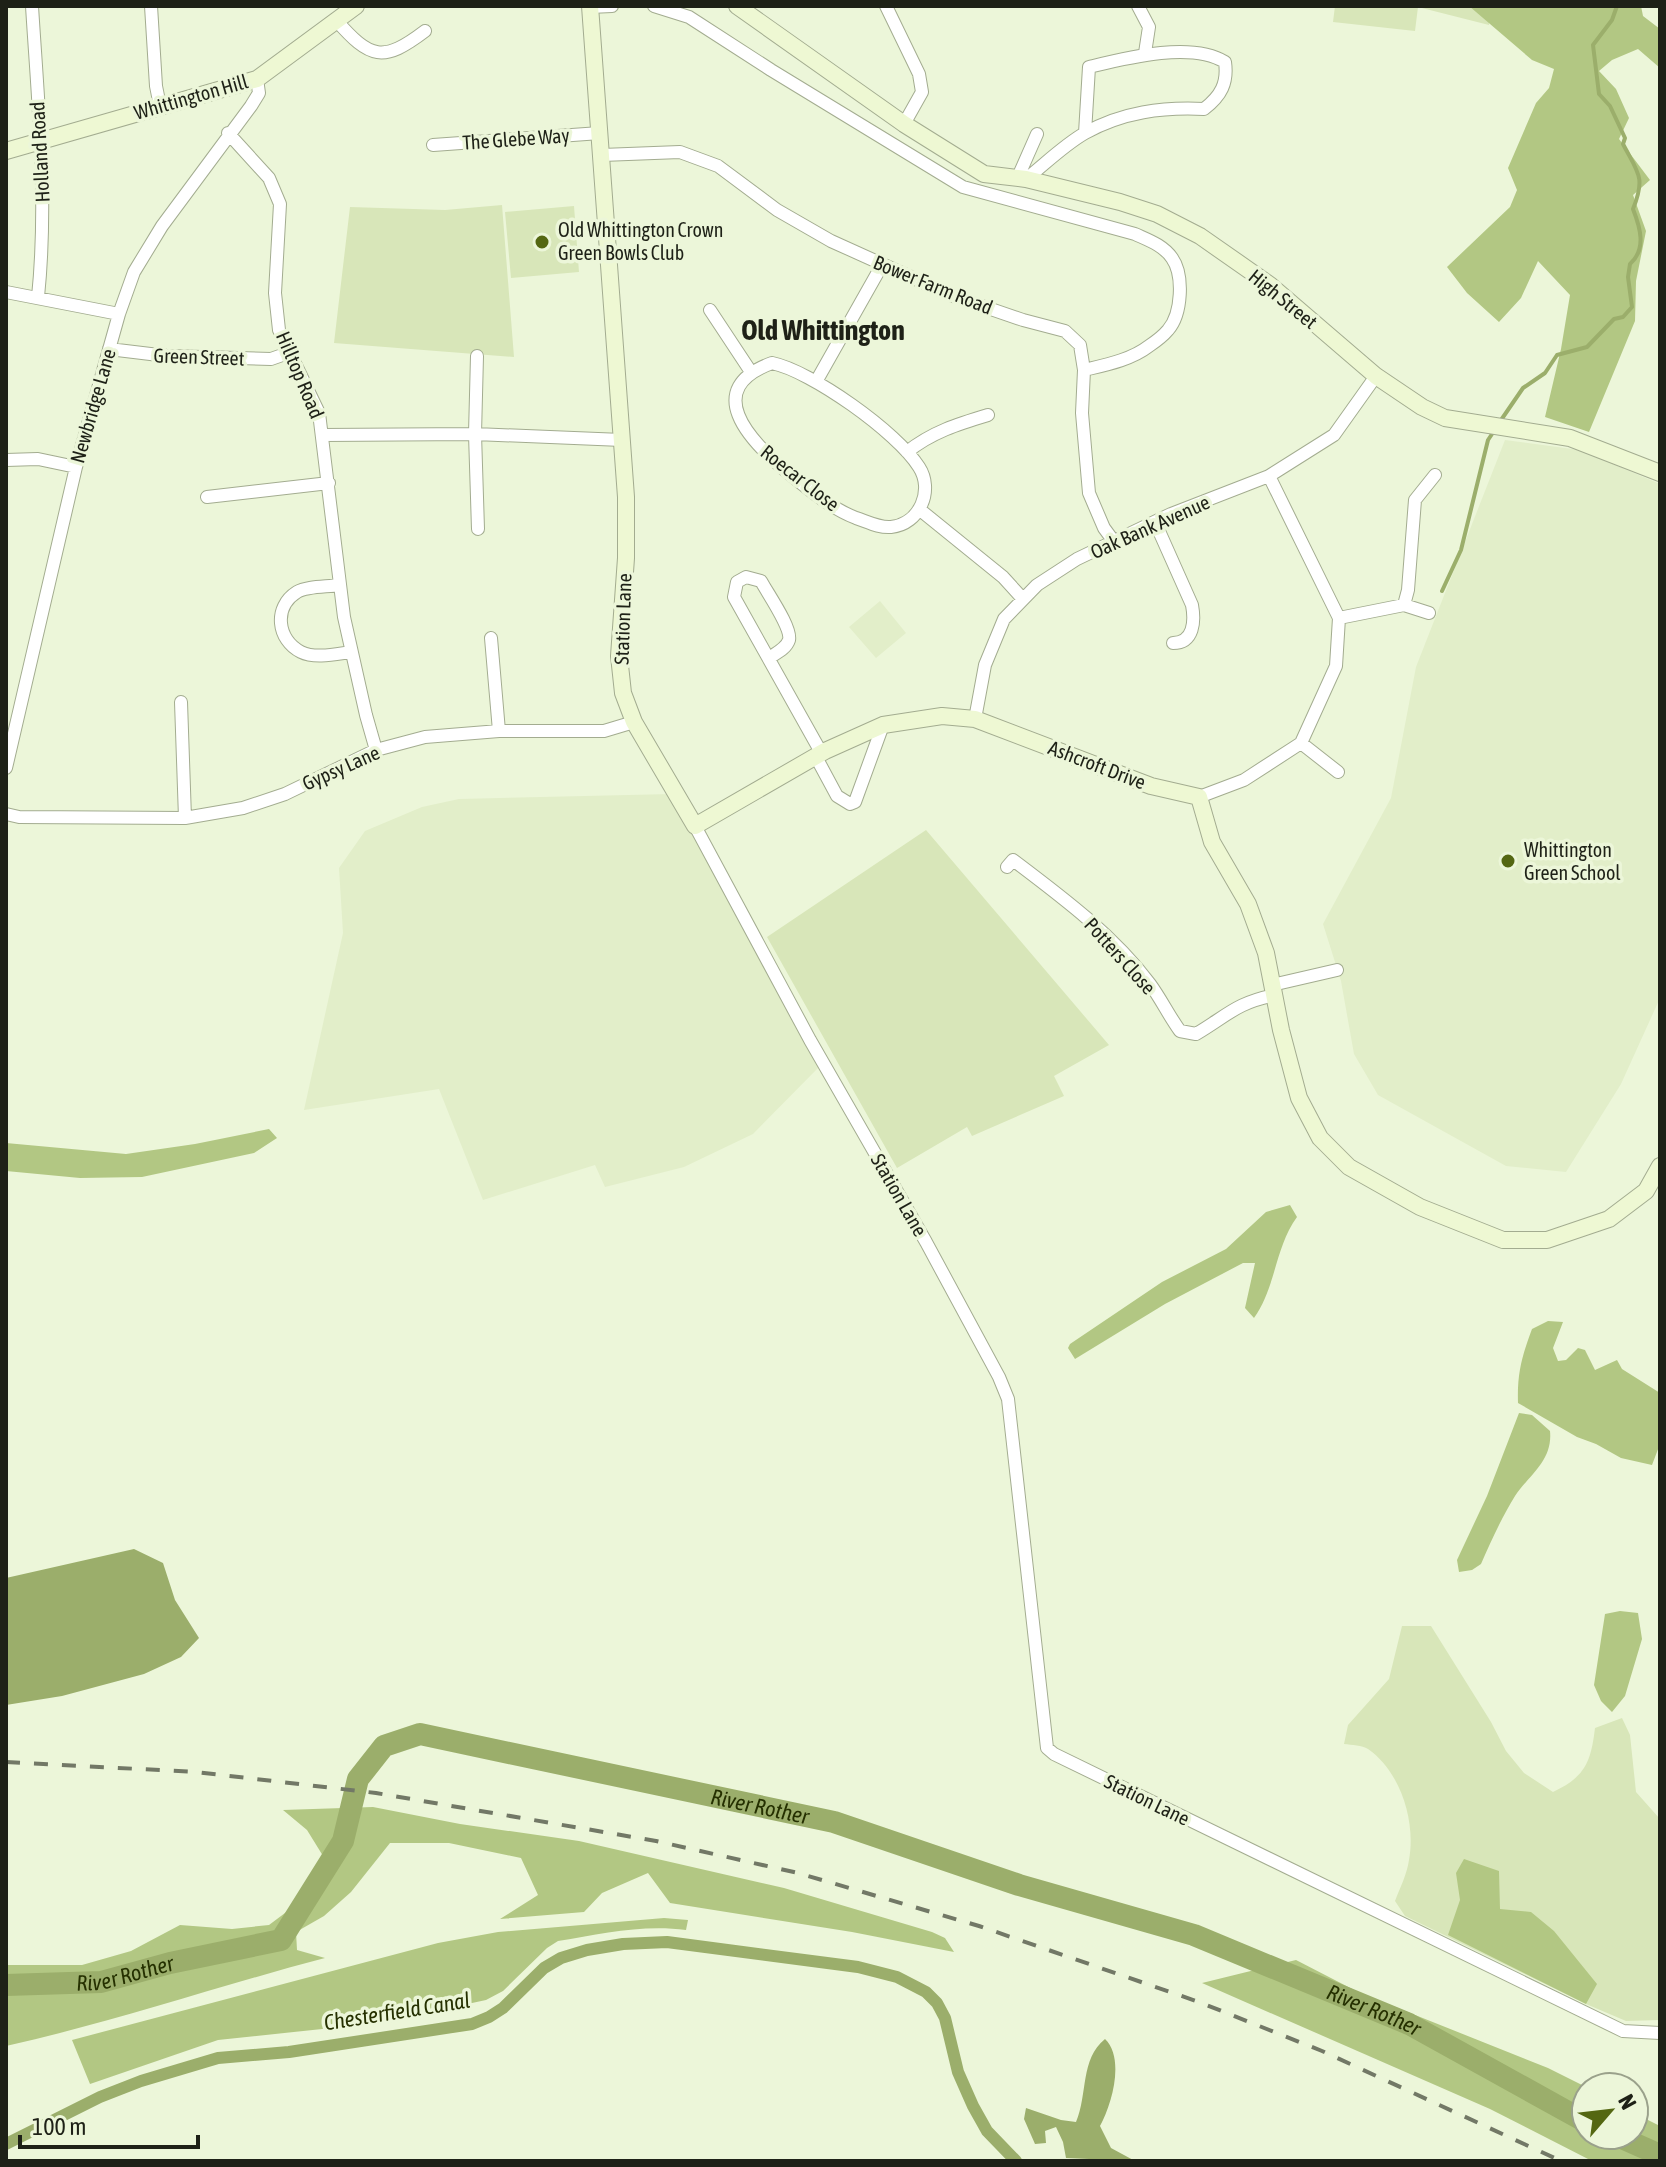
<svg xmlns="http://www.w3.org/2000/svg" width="1666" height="2167" viewBox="0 0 1666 2167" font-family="'Asap Condensed',sans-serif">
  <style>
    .built { fill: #e2eec9 }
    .green { fill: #d8e6b9 }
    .forest { fill: #b2c783 }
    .water { fill: #9bae6b }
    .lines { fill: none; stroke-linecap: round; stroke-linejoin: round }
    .stream { stroke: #9bae6b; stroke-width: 4 }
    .canal { stroke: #9bae6b; stroke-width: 12 }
    .river { stroke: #9bae6b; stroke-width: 22 }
    .street-casing { stroke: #a3ac90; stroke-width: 14 }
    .secondary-casing { stroke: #a3ac90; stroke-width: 18 }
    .street { stroke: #fff; stroke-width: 12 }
    .secondary { stroke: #eef8d3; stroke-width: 16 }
    .rail { stroke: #727866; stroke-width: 4; stroke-dasharray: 14 14; stroke-linecap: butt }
    .poi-dot { fill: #546712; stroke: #ecf6d9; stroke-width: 3 }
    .labels { text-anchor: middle; stroke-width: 7; stroke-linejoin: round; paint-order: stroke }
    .street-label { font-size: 20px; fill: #1e2117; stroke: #ecf6d9 }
    .poi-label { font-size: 20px; fill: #1e2117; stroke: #ecf6d9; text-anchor: start }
    .water-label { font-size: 22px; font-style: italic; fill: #253000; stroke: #ecf6d9 }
    .district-label { font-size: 28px; font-weight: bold; fill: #1e2117; stroke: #ecf6d9 }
  </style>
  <rect width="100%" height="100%" fill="#ecf6d9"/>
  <path class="built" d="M 1505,440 L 1580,450 L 1660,484 L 1660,998 L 1621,1084 L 1566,1172 L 1506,1166 L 1378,1095 L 1354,1054 L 1341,981 L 1323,924 L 1391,798 L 1416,667 Z
    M 880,601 L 906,633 L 876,658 L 849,627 Z
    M 672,794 L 819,1067 L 753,1134 L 684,1167 L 605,1187 L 595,1165 L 483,1200 L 439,1089 L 304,1110 L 343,933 L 339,868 L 365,831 L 422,807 L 459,799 Z"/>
  <path class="green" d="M 1335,6 L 1490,6 L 1489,25 L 1418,7 L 1415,31 L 1333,22 Z
    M 502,205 L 514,357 L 334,343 L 350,207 L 445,210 Z
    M 574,206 L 579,272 L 511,278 L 505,212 Z
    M 926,830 L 1109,1045 L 1054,1076 L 1064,1096 L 972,1136 L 967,1127 L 897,1168 L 767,937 Z
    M 1402,1626 L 1431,1626 L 1491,1722 L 1506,1751 L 1524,1773 L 1553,1792 C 1585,1777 1591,1762 1595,1728 L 1622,1718 L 1630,1735 L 1636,1792 L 1660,1819 L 1660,2020 L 1626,2021 L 1586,2004 L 1405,1916 L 1395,1901 C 1400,1888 1407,1874 1409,1860 C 1416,1822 1401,1772 1368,1749 C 1362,1745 1352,1745 1344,1744 L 1348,1725 L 1389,1679 Z"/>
  <path class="forest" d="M 1469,6 L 1641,6 L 1643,16 L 1660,29 L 1660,68 L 1638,49 L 1612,60 L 1599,71 L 1616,89 L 1629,118 L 1619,139 L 1650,180 L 1633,195 L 1646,231 L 1636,281 L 1635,321 L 1589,432 L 1545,417 L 1561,349 L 1570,295 L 1538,261 L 1521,298 L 1499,322 L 1467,293 L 1447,267 L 1510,207 L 1517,190 L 1508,168 L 1536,103 L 1549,88 L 1554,69 L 1532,60 Z
    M 269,1129 L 277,1138 L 254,1153 L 142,1177 L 80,1178 L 6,1171 L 6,1143 L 126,1154 L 195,1144 Z
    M 1290,1205 L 1297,1217 C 1275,1247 1276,1287 1254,1318 L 1245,1308 L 1255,1263 L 1243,1263 L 1165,1304 L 1075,1359 L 1068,1348 L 1070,1344 L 1162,1282 L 1226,1249 L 1266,1212 Z
    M 1548,1321 L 1563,1322 L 1553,1348 L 1558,1361 L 1566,1360 L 1578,1348 L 1585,1350 L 1595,1370 L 1617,1360 L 1622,1369 L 1660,1393 L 1660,1444 L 1652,1465 L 1621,1458 L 1596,1444 L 1577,1437 L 1518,1403 C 1517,1373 1522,1356 1532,1329 Z
    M 1519,1413 L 1532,1415 L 1550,1431 C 1553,1461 1529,1475 1515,1496 C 1502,1517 1491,1541 1481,1564 L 1472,1570 L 1459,1572 L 1457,1560 L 1487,1496 Z
    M 1620,1611 L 1638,1613 L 1642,1639 L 1625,1696 L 1612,1712 L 1601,1701 L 1594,1685 L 1605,1614 Z
    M 373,1807 L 460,1824 L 579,1841 L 784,1888 L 932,1932 L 945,1938 L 954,1952 L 852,1932 L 670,1903 L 648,1873 L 602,1893 L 584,1912 L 500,1919 L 538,1895 L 521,1858 L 449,1843 L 390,1843 L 351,1892 L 324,1916 L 296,1932 L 297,1950 L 325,1958 C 218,1986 114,2022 6,2046 L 6,1965 L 82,1965 L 131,1951 L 180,1925 L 232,1929 L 269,1925 L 301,1901 L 328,1864 L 307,1830 L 283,1810 Z
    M 1464,1859 L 1499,1871 L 1500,1909 L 1531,1912 L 1554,1931 L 1597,1984 L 1586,2004 L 1448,1935 L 1460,1900 L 1456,1873 Z
    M 664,1918 L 688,1920 L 686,1930 C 643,1924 601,1934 558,1941 L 547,1948 L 503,1991 L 486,2000 L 379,2023 L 218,2040 L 90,2084 L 72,2040 L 438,1943 L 498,1932 Z
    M 1296,1960 L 1360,1993 L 1548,2068 L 1586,2087 L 1586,2135 L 1634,2135 L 1634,2113 L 1660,2126 L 1660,2161 L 1590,2160 L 1490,2109 L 1202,1983 Z"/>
  <path class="water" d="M 134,1549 L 163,1563 L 175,1600 L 199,1638 L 181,1657 L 144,1674 L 62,1696 L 6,1705 L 6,1578 Z
    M 1105,2039 C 1125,2058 1112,2104 1100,2126 L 1111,2148 L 1135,2161 L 1066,2158 L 1063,2142 L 1056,2127 L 1045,2131 L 1046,2143 L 1035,2144 L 1024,2119 L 1026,2108 L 1061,2120 L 1076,2122 C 1088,2094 1080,2059 1105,2039 Z"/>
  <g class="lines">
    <path class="stream" d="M 1499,423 L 1523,388 L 1545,373 L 1557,355 L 1587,347 L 1614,319 L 1623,317 L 1632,307 L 1628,277 L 1630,264 C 1647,249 1640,227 1633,209 C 1646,177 1638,173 1623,144 L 1625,138 L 1610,106 L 1599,94 L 1593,45 L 1612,20 L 1617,6
      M 1442,591 L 1461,550 L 1488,440 L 1494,431"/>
    <path class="canal" d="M 6,2144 L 100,2097 L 141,2081 L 218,2058 L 289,2052 L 472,2024 L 489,2017 L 503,2008 L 544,1968 L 561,1958 L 587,1950 L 623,1944 L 667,1942 L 858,1967 L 897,1977 L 926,1992 L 937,2003 L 945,2018 L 958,2072 L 973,2106 L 987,2131 L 1016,2161"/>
    <g class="river">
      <path id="s1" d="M 6,1985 L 101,1982 L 170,1963 L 281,1940 L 343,1841 L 358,1779 L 384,1746 L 420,1734 L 834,1822 L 1019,1885 L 1194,1935 L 1409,2024 L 1586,2122"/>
      <path d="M 1615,2135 L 1660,2155"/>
    </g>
    <g class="street-casing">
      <path id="street" d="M 32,6 C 38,103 48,200 38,297
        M 151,6 L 156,86 L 160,106
        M 654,6 L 689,17 L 771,70 L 963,187 L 1135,234 C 1148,240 1163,245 1172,258 C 1184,275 1182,314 1168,330 C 1163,336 1155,342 1149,346 C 1131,360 1105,365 1084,370
        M 886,6 L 919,74 L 922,92 L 904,124
        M 1138,6 L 1149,27 L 1145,53
        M 590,7 L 612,6
        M 336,20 C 370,59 383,63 425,31
        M 228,133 L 269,178 L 280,204 L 275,293 L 279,330 L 319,413 L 344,617 L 366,715 L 376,750
        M 433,145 L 600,133
        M 602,155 L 680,152 L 718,166 L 777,210 L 831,241 L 953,296 L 1023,320 L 1065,331 L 1080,345 L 1084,370 L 1082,413 L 1089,493 L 1104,528 L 1115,543
        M 1018,177 L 1037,134
        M 1026,179 C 1045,164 1064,145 1085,133 C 1123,112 1162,107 1204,109 C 1221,96 1228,83 1225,62 C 1191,41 1126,58 1089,67 L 1085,133
        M 6,292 L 119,314
        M 710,310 L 751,372
        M 109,349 L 167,356 L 271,359 L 288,353
        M 477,356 L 475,434 L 478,529
        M 772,363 C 811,371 897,432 919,467 C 934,490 920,524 891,527 C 879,528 868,522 856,518 C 830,508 807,488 786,471 C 749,440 701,389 772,363 Z
        M 817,380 L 882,265
        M 323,435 L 475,434 L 622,440
        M 907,452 C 932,432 958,424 988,415
        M 6,460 L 38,459 L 76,467
        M 207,497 L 329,483
        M 919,509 L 1003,577 L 1023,599
        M 1155,522 L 1192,605 C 1195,621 1194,643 1173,643
        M 339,585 C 327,587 307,586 297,592 C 273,607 277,640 301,652 C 315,659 336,654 351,652
        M 1404,605 L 1408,590 L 1415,500 L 1435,475
        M 1339,618 L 1404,605 L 1429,613
        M 491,638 L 499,731
        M 769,658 C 776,653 786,649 789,640 C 792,628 768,594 761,581 L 746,577 L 737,582 L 734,597 L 822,754
        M 181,702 L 185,818
        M 975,719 L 985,665 L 1004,619 L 1037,585 L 1077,559 L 1171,514 L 1269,476 L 1334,435 L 1376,376
        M 1301,743 L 1338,772
        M 816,757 L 837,796 L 850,804 L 855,802 L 883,725
        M 6,768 L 76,467 L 119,314 L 134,272 L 162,226 L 251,106 L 259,93 L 257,79
        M 1199,797 L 1244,780 L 1301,743 L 1336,666 L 1339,618 L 1269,476
        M 6,814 L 19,817 L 185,818 L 243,808 L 285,794 L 376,750 L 425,737 L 499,731 L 604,731 L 634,722
        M 695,826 L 810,1040 L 926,1242 L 999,1377 L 1008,1399 L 1047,1748 L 1054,1754 L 1623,2031 L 1660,2033
        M 1007,867 L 1013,860 C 1062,897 1113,935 1150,984 C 1161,999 1169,1016 1180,1031 L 1196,1034 C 1228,1015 1236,1003 1275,995
        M 1272,985 L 1337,970"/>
    </g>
    <g class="secondary-casing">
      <path id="secondary" d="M 590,6 L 626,497 L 626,558 L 619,656 L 623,693 L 634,722 L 695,826 L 825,751 L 883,725 L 942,716 L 975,719 L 1151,786 L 1199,797 L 1212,842 L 1248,904 L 1266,953 L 1281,1030 L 1299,1098 L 1320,1138 L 1349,1167 L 1420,1207 L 1503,1240 L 1547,1240 L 1609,1219 L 1646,1191 L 1660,1166
        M 737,6 L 904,124 L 984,174 L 1026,179 L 1120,202 L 1157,214 L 1200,236 L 1270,285 L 1376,376 L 1422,407 L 1445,418 L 1570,438 L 1660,473
        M 6,151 L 257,79 L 356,6"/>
    </g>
    <use href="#street" class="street"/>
    <use href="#secondary" class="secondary"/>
    <path class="rail" d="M 6,1762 L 196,1772 L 376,1793 L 656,1841 L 798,1873 L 979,1926 L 1199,2002 L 1322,2051 L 1561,2161"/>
  </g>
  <g class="poi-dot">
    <circle cx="542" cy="242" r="8"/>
    <circle cx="1508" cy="861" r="8"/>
  </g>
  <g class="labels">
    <g class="street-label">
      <text transform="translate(191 97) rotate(-16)" y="7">Whittington Hill</text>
      <text transform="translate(516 139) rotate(-4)" y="7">The Glebe Way</text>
      <text transform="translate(40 152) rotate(-93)" y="7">Holland Road</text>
      <text transform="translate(933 285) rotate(22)" y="7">Bower Farm Road</text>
      <text transform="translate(1283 299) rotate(39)" y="7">High Street</text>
      <text transform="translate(199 357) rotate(2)" y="7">Green Street</text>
      <text transform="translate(300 375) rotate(67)" y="7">Hilltop Road</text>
      <text transform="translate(93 406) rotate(-74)" y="7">Newbridge Lane</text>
      <text transform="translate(800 478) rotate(38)" y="7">Roecar Close</text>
      <text transform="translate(1150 527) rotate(-24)" y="7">Oak Bank Avenue</text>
      <text transform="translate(623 619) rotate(-88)" y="7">Station Lane</text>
      <text transform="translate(1097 765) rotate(21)" y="7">Ashcroft Drive</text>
      <text transform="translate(341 768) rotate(-24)" y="7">Gypsy Lane</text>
      <text transform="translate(1120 956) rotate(48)" y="7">Potters Close</text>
      <text transform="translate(899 1195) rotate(60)" y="7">Station Lane</text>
      <text transform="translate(1147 1800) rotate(26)" y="7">Station Lane</text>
    </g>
    <g class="poi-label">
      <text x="558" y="237">Old Whittington Crown<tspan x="558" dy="23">Green Bowls Club</tspan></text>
      <text x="1524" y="857">Whittington<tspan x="1524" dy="23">Green School</tspan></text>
    </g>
    <g class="water-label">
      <text dy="8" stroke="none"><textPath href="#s1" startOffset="888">River Rother</textPath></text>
      <text dy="8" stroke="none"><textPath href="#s1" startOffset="120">River Rother</textPath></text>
      <text transform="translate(397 2011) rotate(-9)" y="8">Chesterfield Canal</text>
      <text dy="8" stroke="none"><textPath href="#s1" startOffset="1536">River Rother</textPath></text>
    </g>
    <g class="district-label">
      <text x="823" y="340">Old Whittington</text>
    </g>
  </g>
  <rect width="1666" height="2167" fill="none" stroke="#1e2117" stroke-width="16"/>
  <g transform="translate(1610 2111) rotate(62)"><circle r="38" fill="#ecf6d9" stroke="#9aa18b" stroke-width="2"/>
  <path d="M0-6L14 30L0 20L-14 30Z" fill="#546712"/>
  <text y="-12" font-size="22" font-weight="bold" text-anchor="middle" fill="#1e2117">N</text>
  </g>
  <path d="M20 2135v12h178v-12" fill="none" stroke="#1e2117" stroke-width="4"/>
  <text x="32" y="2135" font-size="24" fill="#1e2117" stroke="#ecf6d9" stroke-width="6" paint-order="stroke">100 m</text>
</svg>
